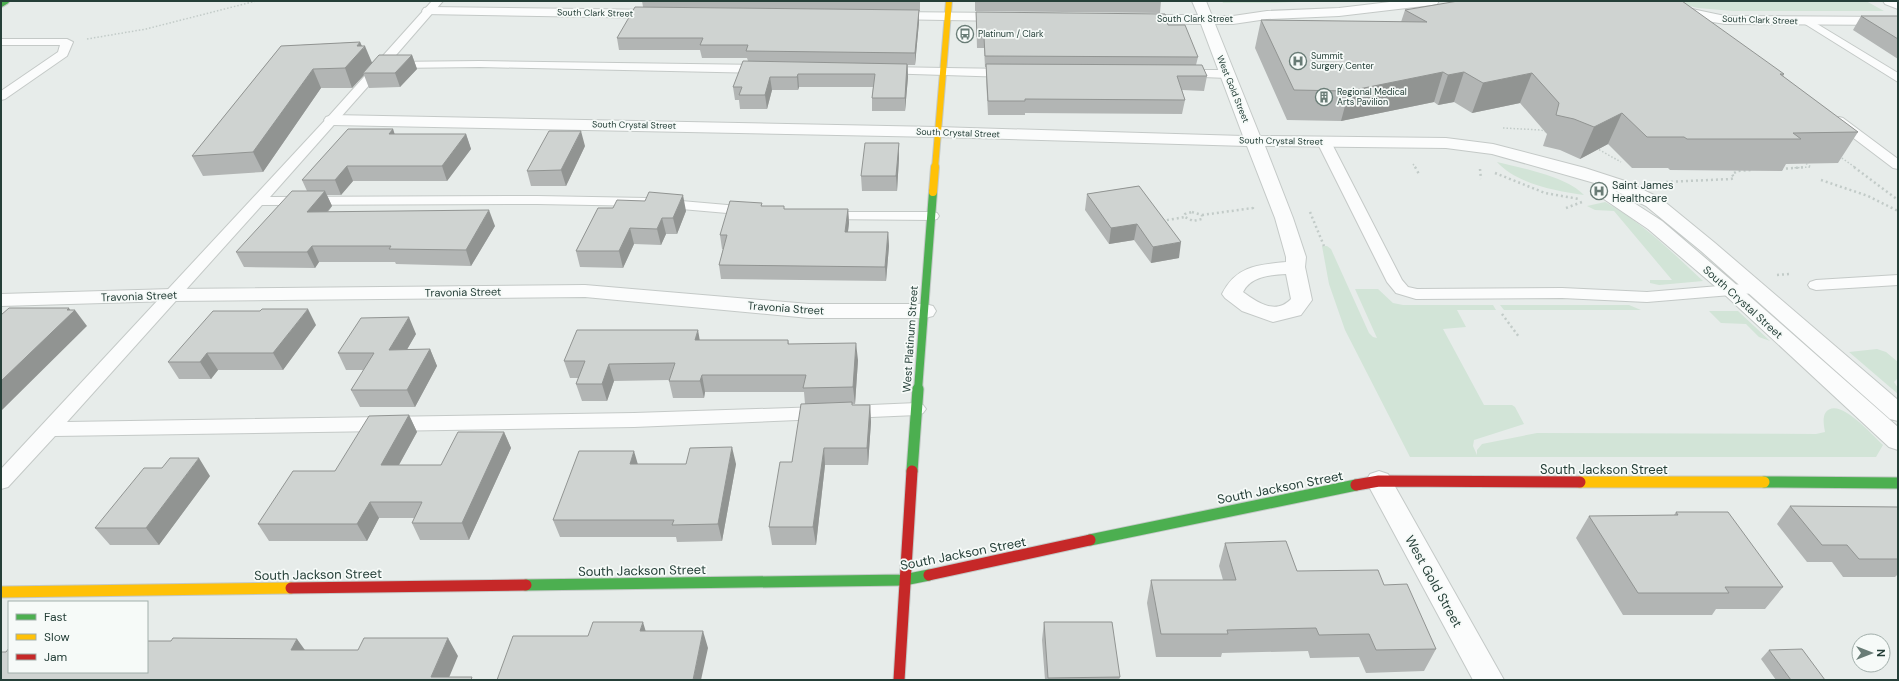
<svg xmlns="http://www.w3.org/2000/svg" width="1899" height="681" viewBox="0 0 1899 681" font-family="'DM Sans',sans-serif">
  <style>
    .green { fill: #d2e4d7 }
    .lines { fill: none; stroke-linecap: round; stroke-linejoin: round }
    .lane-casing { stroke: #c4c9c7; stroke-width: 2 }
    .street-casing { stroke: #c4c9c7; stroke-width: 2 }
    .fast-far2-casing { stroke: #c3c9c7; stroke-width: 8 }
    .fast-far1-casing { stroke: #c3c9c7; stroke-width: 10 }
    .fast-casing { stroke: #c3c9c7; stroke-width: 13 }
    .slow-far2-casing { stroke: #c3c9c7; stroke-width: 8 }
    .slow-far1-casing { stroke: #c3c9c7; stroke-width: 10 }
    .slow-casing { stroke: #c3c9c7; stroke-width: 13 }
    .jam-casing { stroke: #c3c9c7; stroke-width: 13 }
    .path-far1 { stroke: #c2cbc8; stroke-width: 1.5; stroke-dasharray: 1.5 2; stroke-linecap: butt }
    .path { stroke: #c2cbc8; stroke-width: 2.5; stroke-dasharray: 2 3; stroke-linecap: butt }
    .lane { fill: #fbfcfc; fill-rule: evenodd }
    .street { fill: #fbfcfc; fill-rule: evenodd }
    .fast-far2 { stroke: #4caf50; stroke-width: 6 }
    .fast-far1 { stroke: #4caf50; stroke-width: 8 }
    .fast { stroke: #4caf50; stroke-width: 11 }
    .slow-far2 { stroke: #ffc107; stroke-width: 6 }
    .slow-far1 { stroke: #ffc107; stroke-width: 8 }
    .slow { stroke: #ffc107; stroke-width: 11 }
    .jam { stroke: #c62828; stroke-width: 11 }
    .wall { fill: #b2b5b4 }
    .shaded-wall { fill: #919492 }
    .building { fill: #cfd3d1; stroke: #919492 }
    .labels { text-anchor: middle; stroke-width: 3.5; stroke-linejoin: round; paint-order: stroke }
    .far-street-label { font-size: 9px; fill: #253f38; stroke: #f6faf8 }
    .far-poi-label { font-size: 9px; fill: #253f38; stroke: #f6faf8; text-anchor: start }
    .poi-label { font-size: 11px; fill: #253f38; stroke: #f6faf8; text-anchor: start }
    .street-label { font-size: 11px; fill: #253f38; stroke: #f6faf8 }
    .near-street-label { font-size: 13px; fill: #253f38; stroke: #f6faf8 }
  </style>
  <rect width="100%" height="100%" fill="#e7ecea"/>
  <path class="green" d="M 1222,1 L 1321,1 L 1275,3 L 1223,3 Z
    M 1668,1 L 1866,1 L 1884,11 L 1733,11 L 1698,8 Z
    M 1497,162 C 1521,168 1567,176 1584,195 C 1556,191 1517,184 1497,162 Z
    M 1605,202 C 1642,222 1672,252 1703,281 L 1659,285 L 1650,283 L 1650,280 L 1672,280 L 1614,211 L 1595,210 L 1587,206 Z
    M 1322,246 L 1327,246 L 1331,249 L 1369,333 L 1373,337 L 1377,338 L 1355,289 L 1378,289 L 1393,303 L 1403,305 L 1493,305 L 1496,310 L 1457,310 L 1466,327 L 1443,329 L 1484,405 L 1512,405 L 1515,407 L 1524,424 L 1474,440 L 1473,446 L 1477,455 L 1477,450 L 1482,444 L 1537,433 L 1816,434 L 1825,432 C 1824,426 1822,417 1826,412 C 1839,396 1873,436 1883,445 L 1876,457 L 1410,457 L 1345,330 L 1329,284 Z
    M 1500,305 L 1629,305 L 1641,310 L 1504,310 Z
    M 1709,311 L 1738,311 L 1770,341 L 1759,337 L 1746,324 L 1721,323 Z
    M 1877,349 L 1886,352 L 1898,362 L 1898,378 L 1894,382 L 1898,388 L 1898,394 L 1849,352 Z"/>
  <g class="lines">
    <g class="lane-casing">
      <path id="lane" d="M 432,1 L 443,1 L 390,62 L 480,61 L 763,65 L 769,69 L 763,73 L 480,67 L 393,68 L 387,65 L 270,197 L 537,196 L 647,198 L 750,207 L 755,208 L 757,211 L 755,214 L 750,215 L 647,206 L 537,204 L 262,205 L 67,422 L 634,413 L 821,407 L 828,408 L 830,413 L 828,418 L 821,419 L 634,427 L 55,436 L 8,487 L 1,489 L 1,469 L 328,117 Z
        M 1809,19 L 1898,73 L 1898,82 L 1805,24 L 1804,22 Z
        M 1,39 L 67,39 L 73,42 L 67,56 L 5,99 L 1,100 L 1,91 L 58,52 L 60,45 L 1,45 Z
        M 885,67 L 1008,69 L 1014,73 L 1008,77 L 881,73 L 879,71 L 881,69 Z
        M 1183,70 L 1227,70 L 1233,74 L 1227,78 L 1179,76 L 1177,74 Z
        M 1839,117 L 1843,118 L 1898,159 L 1898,169 L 1893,168 L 1835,124 L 1833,121 L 1835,118 Z
        M 1324,138 L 1329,139 L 1331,142 L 1402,280 L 1408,287 L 1417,289 L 1562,288 L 1647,292 L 1755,283 L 1761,285 L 1763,288 L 1761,291 L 1755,293 L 1647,302 L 1562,298 L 1416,299 L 1396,293 L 1387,282 L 1317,142 L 1319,139 Z
        M 826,212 L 932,212 L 937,213 L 939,216 L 937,219 L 932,220 L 821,219 L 819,216 L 821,213 Z
        M 1898,275 L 1898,285 L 1816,290 L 1810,288 L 1808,285 L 1810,282 L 1816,280 Z
        M 917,403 L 923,405 L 926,409 L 923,413 L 917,415 L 848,418 L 841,417 L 839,412 L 841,407 L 848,406 Z"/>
    </g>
    <g class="street-casing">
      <path id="street" d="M 1192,1 L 1206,1 L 1212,16 L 1233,16 L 1267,11 L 1339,8 L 1398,1 L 1439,1 L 1437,4 L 1432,5 L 1339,16 L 1267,19 L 1233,24 L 1215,24 L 1260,136 L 1446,138 L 1493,144 L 1585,168 L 1625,181 L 1660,198 L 1715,243 L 1898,400 L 1898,421 L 1890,419 L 1701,251 L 1646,206 L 1614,190 L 1662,221 L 1738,286 L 1898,427 L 1898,450 L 1889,447 L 1724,294 L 1648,229 L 1595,193 L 1592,189 L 1595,185 L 1598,184 L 1492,154 L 1446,148 L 1265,146 L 1293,218 L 1306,257 L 1305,267 L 1312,300 L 1301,315 L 1273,322 L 1242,311 L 1225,298 L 1222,294 C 1236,266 1257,265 1286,262 L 1286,257 L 1275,218 L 1247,146 L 937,137 L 332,125 L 326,123 L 324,120 L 326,117 L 332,115 L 937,127 L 1243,136 L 1201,24 L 1138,23 L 1133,22 L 1131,19 L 1133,16 L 1138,15 L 1198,15 ZM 1286,274 L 1291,299 C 1276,315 1258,303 1243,292 C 1251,276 1270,275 1286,274 Z
        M 1617,1 L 1654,1 L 1725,16 L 1898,17 L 1898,25 L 1725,24 L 1695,19 L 1646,7 L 1619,4 Z
        M 1883,1 L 1898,1 L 1898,9 L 1885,4 Z
        M 429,7 L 661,10 L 666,11 L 668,14 L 666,17 L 661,18 L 424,14 L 422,11 L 424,8 Z
        M 890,12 L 1005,13 L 1010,14 L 1012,17 L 1010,20 L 1005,21 L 885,19 L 883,16 L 885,13 Z
        M 585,285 L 809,304 L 925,304 L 933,306 L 936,311 L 933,316 L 925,318 L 809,318 L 585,297 L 172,301 L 1,306 L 1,294 L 172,289 Z
        M 1379,471 L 1388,474 L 1504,680 L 1473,680 L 1366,481 L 1370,474 Z"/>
    </g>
    <g class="fast-far2-casing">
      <path id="fast-far2" d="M 1,4 L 6,1"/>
    </g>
    <g class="fast-far1-casing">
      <path id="fast-far1" d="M 918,390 L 933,192"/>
    </g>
    <g class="fast-casing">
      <path id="fast" d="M 912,471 L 918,389
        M 1764,482 L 1898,483
        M 1090,540 L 1356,485
        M 526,585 L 904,580 L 929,575"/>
    </g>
    <g class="slow-far2-casing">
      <path id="slow-far2" d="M 935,168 L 949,1"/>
    </g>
    <g class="slow-far1-casing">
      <path id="slow-far1" d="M 933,192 L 935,167"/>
    </g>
    <g class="slow-casing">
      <path id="slow" d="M 1580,482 L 1764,482
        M 1,592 L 291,588"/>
    </g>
    <g class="jam-casing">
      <path id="jam" d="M 1356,485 L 1379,481 L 1580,482
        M 929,575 L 1090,540
        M 291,588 L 526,585
        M 899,680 L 912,471"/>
    </g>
    <path class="path-far1" d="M 87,39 L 146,29 L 256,1
      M 1503,128 L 1541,130 L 1547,132
      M 1596,148 L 1621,162
      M 1839,156 L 1856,168
      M 1413,164 L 1416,168
      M 1791,168 L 1811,167 L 1804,162"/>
    <path class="path" d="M 1415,167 L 1419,174
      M 1854,167 L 1898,200
      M 1480,169 L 1481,179
      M 1781,169 L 1806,167
      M 1495,173 L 1545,193 L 1579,199
      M 1821,180 L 1868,196 L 1898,211
      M 1666,182 L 1731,179 L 1734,178 L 1732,174 L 1738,171 L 1752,170
      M 1566,208 L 1582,202
      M 1192,212 L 1202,215 L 1202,219 L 1193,221 L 1185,217 L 1185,214 Z
      M 1310,212 L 1324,246
      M 1202,215 L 1253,208 L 1252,206
      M 1162,221 L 1185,217
      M 1777,275 L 1790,274
      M 1502,314 L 1519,337"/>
    <use href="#lane" class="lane"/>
    <use href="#street" class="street"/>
    <use href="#fast-far2" class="fast-far2"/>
    <use href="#fast-far1" class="fast-far1"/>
    <use href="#fast" class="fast"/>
    <use href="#slow-far2" class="slow-far2"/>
    <use href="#slow-far1" class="slow-far1"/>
    <use href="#slow" class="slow"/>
    <use href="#jam" class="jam"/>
  </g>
  <path class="wall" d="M 642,1 L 920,1 L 920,11 L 919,11 L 919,22 L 915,65 L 908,65 L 908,77 L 905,111 L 872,111 L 872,98 L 873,87 L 799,87 L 798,90 L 772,90 L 767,109 L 740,109 L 739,100 L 735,100 L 733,87 L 748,61 L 747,58 L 702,58 L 700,50 L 619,50 L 617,38 L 643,7 Z
    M 975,1 L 1161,1 L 1160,13 L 975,11 Z
    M 1405,10 L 1784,74 L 1783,77 L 1858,132 L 1838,163 L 1786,164 L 1782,171 L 1670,170 L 1668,168 L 1632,168 L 1608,144 L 1580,159 L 1560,150 L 1543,146 L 1547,134 L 1520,103 L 1472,113 L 1454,102 L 1438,105 L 1434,102 L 1341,121 L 1287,120 L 1255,48 L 1261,20 L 1401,22 Z
    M 976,12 L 1168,25 L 1198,57 L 1196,65 L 1207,76 L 1204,91 L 1182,90 L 1185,100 L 1182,114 L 1025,113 L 1025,115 L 988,115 L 986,78 L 986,67 L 985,67 L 984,48 L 977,48 Z
    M 1861,16 L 1898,16 L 1898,59 L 1853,30 Z
    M 360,42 L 362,46 L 372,63 L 412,55 L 417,69 L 400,87 L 369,88 L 364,75 L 352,88 L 321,88 L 263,172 L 203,176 L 192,156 L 281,46 Z
    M 393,129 L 394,134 L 466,134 L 471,149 L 447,181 L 353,181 L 341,195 L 327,195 L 332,206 L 328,212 L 495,226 L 471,266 L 396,264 L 395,262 L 319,262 L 315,268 L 244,267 L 236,252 L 307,191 L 302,180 Z
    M 899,143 L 899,158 L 897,191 L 862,191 L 861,176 Z
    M 585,146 L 566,186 L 531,186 L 527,171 Z
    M 1139,186 L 1179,258 L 1151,263 L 1134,240 L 1109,244 L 1085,210 L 1087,194 Z
    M 763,206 L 784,209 L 848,209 L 849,223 L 848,232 L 888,232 L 889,246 L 886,281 L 721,279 L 719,265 L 723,249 L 722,249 L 720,235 Z
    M 598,208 L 686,211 L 677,234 L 666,234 L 661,245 L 634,244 L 623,268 L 580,267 L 576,251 Z
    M 316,325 L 283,370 L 218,370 L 211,379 L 179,379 L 168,362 Z
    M 416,334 L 407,349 L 430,349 L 437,366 L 415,407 L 360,407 L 351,390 L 364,370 L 346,370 L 338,353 Z
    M 700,340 L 788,340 L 789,344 L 858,360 L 855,404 L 852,404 L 852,405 L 870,405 L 871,422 L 868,465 L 825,465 L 816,545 L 772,545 L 769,527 L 792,462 L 805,404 L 804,392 L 705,392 L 704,398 L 673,398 L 669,381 L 669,380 L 614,381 L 607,401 L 582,401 L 576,384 L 578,378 L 570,378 L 564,361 Z
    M 409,415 L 417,432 L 399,465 L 441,465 L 504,432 L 511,448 L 469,540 L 420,540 L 412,523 L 414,518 L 379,518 L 367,541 L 269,541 L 258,524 L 335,471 Z
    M 638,464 L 736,464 L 722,541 L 677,542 L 676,537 L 560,537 L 553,520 Z
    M 210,476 L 159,545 L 110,545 L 95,528 Z
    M 1790,506 L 1898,507 L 1898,574 L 1895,577 L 1843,577 L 1832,562 L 1807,562 L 1777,524 Z
    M 1676,512 L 1783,587 L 1765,609 L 1716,609 L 1712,615 L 1623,615 L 1576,538 L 1589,516 L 1674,515 Z
    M 1225,543 L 1297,571 L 1384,585 L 1436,649 L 1424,671 L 1366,673 L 1359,657 L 1310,658 L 1308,651 L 1222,653 L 1221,657 L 1156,657 L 1147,603 L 1151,580 L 1223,580 L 1219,566 Z
    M 1044,622 L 1120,677 L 1119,680 L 1045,680 L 1042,640 Z
    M 1769,650 L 1825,680 L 1776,680 L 1761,659 Z"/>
  <path class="shaded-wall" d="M 919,10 L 919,22 L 915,65 L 915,53 Z
    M 360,42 L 363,49 L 365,46 L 373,65 L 363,73 L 364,75 L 352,88 L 345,68 Z
    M 412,55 L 417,69 L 400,87 L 395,73 Z
    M 907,64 L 908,77 L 905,111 L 905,98 Z
    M 313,69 L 321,88 L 263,172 L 253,152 Z
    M 1443,72 L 1434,102 L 1341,121 L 1349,91 Z
    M 1464,72 L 1454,102 L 1438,105 L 1448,75 Z
    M 1532,73 L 1520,103 L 1472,113 L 1483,83 Z
    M 798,74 L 799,87 L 798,90 L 797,77 Z
    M 770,77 L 772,90 L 767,109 L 765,95 Z
    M 1622,113 L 1608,144 L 1580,159 L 1594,127 Z
    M 393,129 L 398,144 L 389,134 Z
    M 581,131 L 585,146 L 566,186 L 561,170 Z
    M 466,134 L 471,149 L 447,181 L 442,166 Z
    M 899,143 L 899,158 L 897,191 L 896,176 Z
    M 347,166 L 353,181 L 341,195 L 335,180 Z
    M 325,191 L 332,206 L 314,227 L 307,212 Z
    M 683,195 L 686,211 L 677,234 L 673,218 Z
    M 848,209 L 849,223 L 846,246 L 845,232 Z
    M 489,210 L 495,226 L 471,266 L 466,250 Z
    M 662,218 L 666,234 L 661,245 L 657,229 Z
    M 1137,224 L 1134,240 L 1109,244 L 1111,228 Z
    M 630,228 L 634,244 L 623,268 L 619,251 Z
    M 888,232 L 889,246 L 886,281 L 885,267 Z
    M 1181,242 L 1179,258 L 1151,263 L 1153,247 Z
    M 312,246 L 319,262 L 315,268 L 307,252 Z
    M 69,308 L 72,313 L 75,310 L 87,326 L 1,411 L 1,381 Z
    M 308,309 L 316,325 L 283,370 L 273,353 Z
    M 409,317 L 416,334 L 397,367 L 389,350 Z
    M 698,330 L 701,347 L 695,340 Z
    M 856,343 L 858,360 L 855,404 L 853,387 Z
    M 430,349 L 437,366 L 415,407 L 407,390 Z
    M 207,353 L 218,370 L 211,379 L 200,362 Z
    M 609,364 L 614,381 L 607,401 L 602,384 Z
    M 702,375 L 705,392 L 704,398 L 700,381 Z
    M 870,405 L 871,422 L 868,465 L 867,448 Z
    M 409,415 L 417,432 L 390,481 L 381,465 Z
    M 504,432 L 511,448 L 469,540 L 462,523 Z
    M 732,447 L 736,464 L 722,541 L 718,524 Z
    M 824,448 L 825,465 L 816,545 L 813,527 Z
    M 634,451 L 639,468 L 630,464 Z
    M 199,458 L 210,476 L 159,545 L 146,528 Z
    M 370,502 L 379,518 L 367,541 L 357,524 Z
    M 643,622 L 648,639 L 640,631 Z
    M 703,631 L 708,648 L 701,680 L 693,680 Z
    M 448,638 L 458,656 L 448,680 L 431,677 Z
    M 297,639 L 310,657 L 291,650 Z"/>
  <path class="building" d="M 1458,1 L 1682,1 L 1784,74 L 1780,74 L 1858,132 L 1793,133 L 1801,139 L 1687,139 L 1684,137 L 1647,137 L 1622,113 L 1594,127 L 1574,119 L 1556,115 L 1559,103 L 1532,73 L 1483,83 L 1464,72 L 1448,75 L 1443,72 L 1349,91 L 1294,90 L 1261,20 L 1427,22 L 1405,10 Z
    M 635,7 L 919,10 L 915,53 L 746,51 L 748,45 L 700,45 L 703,38 L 617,38 Z
    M 976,12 L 1165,14 L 1168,25 L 1185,25 L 1198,57 L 985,56 L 984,37 L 977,37 Z
    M 1861,16 L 1898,16 L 1898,39 Z
    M 360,42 L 357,46 L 365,46 L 345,68 L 313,69 L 253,152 L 192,156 L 281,46 Z
    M 379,55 L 412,55 L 395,73 L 363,73 Z
    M 743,61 L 907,64 L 905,98 L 872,98 L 875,74 L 798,74 L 797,77 L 770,77 L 765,95 L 739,95 L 742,87 L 733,87 Z
    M 986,64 L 1202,65 L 1207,76 L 1177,76 L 1185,100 L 1025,99 L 1025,101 L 988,101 Z
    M 348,129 L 393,129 L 389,134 L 466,134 L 442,166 L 347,166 L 335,180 L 302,180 Z
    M 549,131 L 581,131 L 561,170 L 527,171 Z
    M 865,143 L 899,143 L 896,176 L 861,176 Z
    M 1139,186 L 1181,242 L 1153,247 L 1137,224 L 1111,228 L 1087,194 Z
    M 292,191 L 325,191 L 307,212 L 489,210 L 466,250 L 389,249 L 391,246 L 312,246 L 307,252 L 236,252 Z
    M 649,192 L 683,195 L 673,218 L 662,218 L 657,229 L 630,228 L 619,251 L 576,251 L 598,208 L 613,208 L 617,200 L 645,201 Z
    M 730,201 L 762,203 L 761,206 L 784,206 L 784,209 L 848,209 L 845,232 L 888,232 L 885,267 L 719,265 L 727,235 L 720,235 Z
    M 9,308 L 69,308 L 67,310 L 75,310 L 1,381 L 1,315 Z
    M 262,309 L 308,309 L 273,353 L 207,353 L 200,362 L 168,362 L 213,311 L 260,311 Z
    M 409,317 L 389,350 L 430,349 L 407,390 L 351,390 L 374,353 L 338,353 L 361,318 Z
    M 577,330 L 698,330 L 695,340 L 788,340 L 788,344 L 856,343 L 853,387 L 803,388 L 806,375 L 702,375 L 700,381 L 669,381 L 675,363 L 609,364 L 602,384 L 576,384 L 585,361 L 564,361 Z
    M 852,402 L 852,405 L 870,405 L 867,448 L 824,448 L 813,527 L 769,527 L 780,462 L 792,462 L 801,404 Z
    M 409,415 L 381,465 L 441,465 L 458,432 L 504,432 L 462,523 L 412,523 L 422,502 L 370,502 L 357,524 L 258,524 L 293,471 L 335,471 L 369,416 Z
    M 732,447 L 718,524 L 672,525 L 674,520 L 553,520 L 579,451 L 634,451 L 630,464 L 686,464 L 690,448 Z
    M 170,458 L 199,458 L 146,528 L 95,528 L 144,468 L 162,468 Z
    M 1790,506 L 1898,507 L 1898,559 L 1859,559 L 1847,545 L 1822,545 Z
    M 1676,512 L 1728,512 L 1783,587 L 1725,587 L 1729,593 L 1638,593 L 1589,516 L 1678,515 Z
    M 1286,541 L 1297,571 L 1378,570 L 1384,585 L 1407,584 L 1436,649 L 1376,650 L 1369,634 L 1319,635 L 1316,628 L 1227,630 L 1228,634 L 1161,634 L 1151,580 L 1236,580 L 1225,543 Z
    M 593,622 L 643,622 L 640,631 L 703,631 L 693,680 L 497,680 L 513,636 L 588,636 Z
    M 1044,622 L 1112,622 L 1120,677 L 1048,678 Z
    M 173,638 L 297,639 L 291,650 L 358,650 L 364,638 L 448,638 L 431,677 L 472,677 L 471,680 L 1,680 L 1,652 L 6,652 L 9,648 L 9,672 L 147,672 L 147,641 L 171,641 Z
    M 1802,649 L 1825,680 L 1791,680 L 1769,650 Z"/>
  <defs>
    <g id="bus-ring" transform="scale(0.9)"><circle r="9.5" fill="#f6faf8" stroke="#697c76" stroke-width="1.5"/><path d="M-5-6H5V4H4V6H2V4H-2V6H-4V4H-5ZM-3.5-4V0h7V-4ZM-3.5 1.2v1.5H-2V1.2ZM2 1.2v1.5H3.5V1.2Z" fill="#697c76"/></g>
    <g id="hospital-ring" transform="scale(0.9)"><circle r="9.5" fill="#f6faf8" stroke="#697c76" stroke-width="1.5"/><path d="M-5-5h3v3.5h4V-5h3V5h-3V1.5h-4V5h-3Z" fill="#697c76"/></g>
    <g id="building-ring" transform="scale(0.9)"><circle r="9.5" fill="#f6faf8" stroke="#697c76" stroke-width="1.5"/><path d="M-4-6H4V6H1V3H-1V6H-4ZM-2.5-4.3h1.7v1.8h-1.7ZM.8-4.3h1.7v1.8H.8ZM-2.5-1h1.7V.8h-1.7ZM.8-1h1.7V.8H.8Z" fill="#697c76"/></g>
  </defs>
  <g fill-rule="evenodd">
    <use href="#bus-ring" x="965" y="34"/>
    <use href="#hospital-ring" x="1298" y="61"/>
    <use href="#building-ring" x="1324" y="97"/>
    <use href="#hospital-ring" x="1599" y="191"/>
  </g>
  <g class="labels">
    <g class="far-street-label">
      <text transform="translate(595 13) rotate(1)" y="3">South Clark Street</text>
      <text x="1195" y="22">South Clark Street</text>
      <text transform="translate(1760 20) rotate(2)" y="3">South Clark Street</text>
      <text transform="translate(1233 89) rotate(68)" y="3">West Gold Street</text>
      <text transform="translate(634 125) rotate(1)" y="3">South Crystal Street</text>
      <text transform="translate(958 133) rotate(2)" y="3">South Crystal Street</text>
      <text transform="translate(1281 141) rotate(1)" y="3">South Crystal Street</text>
    </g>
    <g class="far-poi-label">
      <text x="978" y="37">Platinum / Clark</text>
      <text x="1311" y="59">Summit<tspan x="1311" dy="10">Surgery Center</tspan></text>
      <text x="1337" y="95">Regional Medical<tspan x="1337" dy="10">Arts Pavilion</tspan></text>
    </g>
    <g class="poi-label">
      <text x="1612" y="189">Saint James<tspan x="1612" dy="13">Healthcare</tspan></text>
    </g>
    <g class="street-label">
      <text transform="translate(463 292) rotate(-1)" y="4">Travonia Street</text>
      <text transform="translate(139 296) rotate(-2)" y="4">Travonia Street</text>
      <text transform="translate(1743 302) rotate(42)" y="4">South Crystal Street</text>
      <text transform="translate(786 308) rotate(4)" y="4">Travonia Street</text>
      <text transform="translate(910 339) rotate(-86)" y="4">West Platinum Street</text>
    </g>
    <g class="near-street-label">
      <text x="1604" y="474">South Jackson Street</text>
      <text transform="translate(1280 487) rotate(-11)" y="5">South Jackson Street</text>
      <text transform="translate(963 553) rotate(-11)" y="5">South Jackson Street</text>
      <text transform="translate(642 570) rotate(-1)" y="5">South Jackson Street</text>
      <text transform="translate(318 574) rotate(-1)" y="5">South Jackson Street</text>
      <text transform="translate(1434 581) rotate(61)" y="5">West Gold Street</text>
    </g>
  </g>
  <rect width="1899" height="681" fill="none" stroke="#253f38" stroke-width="4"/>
  <rect x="8" y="601" width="140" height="72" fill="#f6faf8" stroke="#a2afab"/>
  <rect x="16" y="614" width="20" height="6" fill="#4caf50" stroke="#a2afab"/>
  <text x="44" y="621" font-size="12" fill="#253f38">Fast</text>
  <rect x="16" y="634" width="20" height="6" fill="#ffc107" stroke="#a2afab"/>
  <text x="44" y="641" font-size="12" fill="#253f38">Slow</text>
  <rect x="16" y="654" width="20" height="6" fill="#c62828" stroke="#a2afab"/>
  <text x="44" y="661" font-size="12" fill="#253f38">Jam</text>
  <g transform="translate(1871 653) rotate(90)"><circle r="19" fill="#f6faf8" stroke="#a2afab"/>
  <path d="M0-3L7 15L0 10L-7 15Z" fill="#697c76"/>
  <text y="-6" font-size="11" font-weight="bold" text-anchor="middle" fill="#253f38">N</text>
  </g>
</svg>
